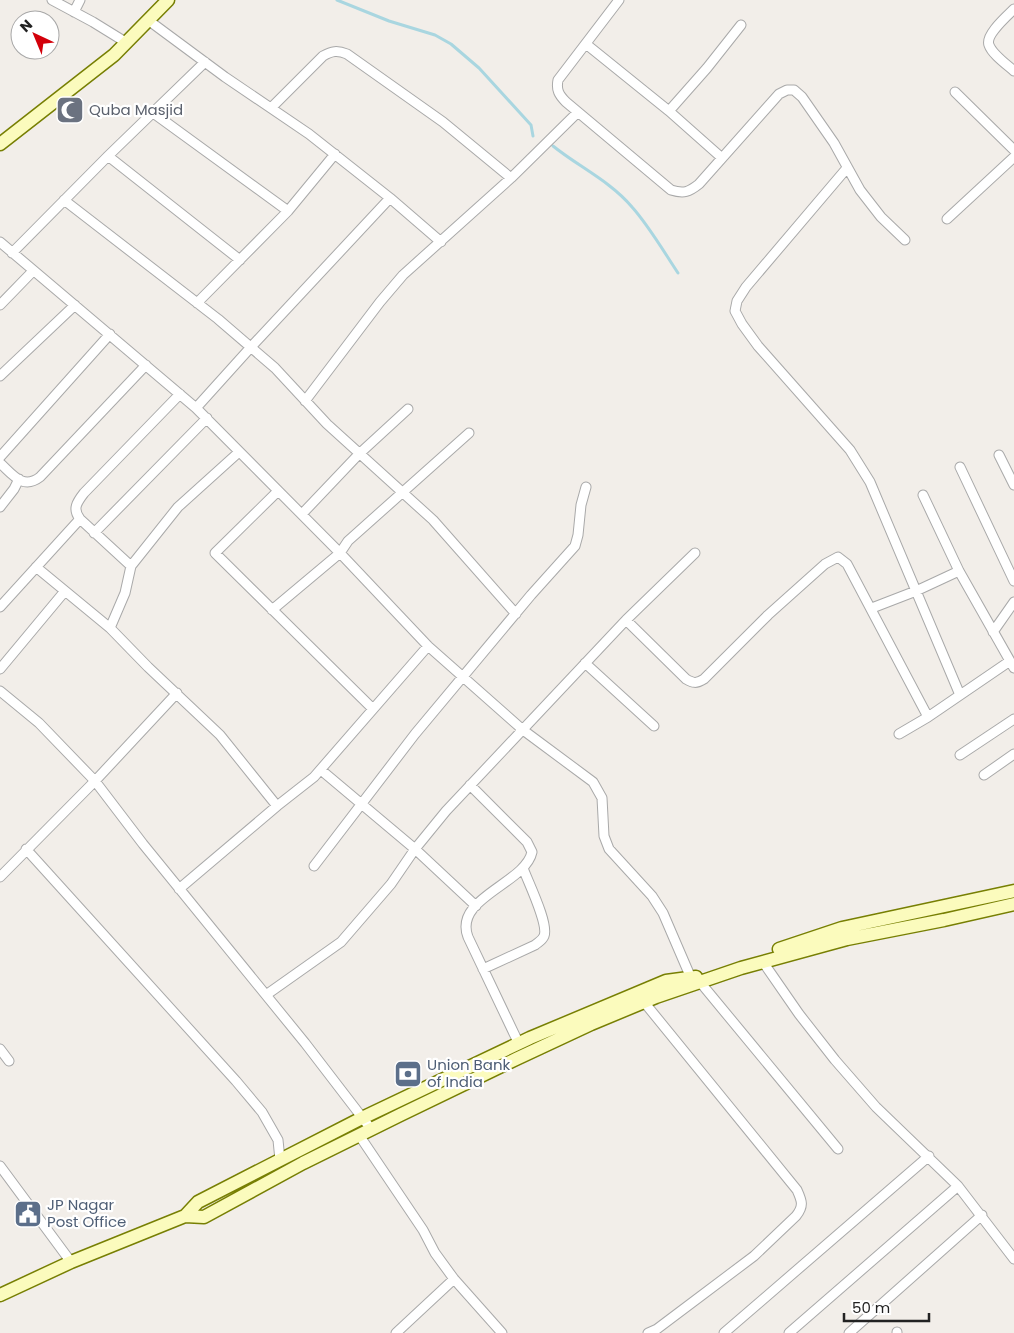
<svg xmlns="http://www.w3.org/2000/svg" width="1014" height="1333" viewBox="0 0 1014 1333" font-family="Poppins,sans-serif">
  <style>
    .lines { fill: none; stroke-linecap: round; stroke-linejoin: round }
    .stream { stroke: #a9d6e0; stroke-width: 3 }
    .street-casing { stroke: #a9a9a9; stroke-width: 11 }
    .secondary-casing { stroke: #777f03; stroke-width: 15 }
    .street { stroke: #fff; stroke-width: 9 }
    .secondary { stroke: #fbfbbd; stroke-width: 12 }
    .labels { text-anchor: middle; stroke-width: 4.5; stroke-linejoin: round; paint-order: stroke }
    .worship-label { font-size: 15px; fill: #5b616d; stroke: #fff; text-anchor: start }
    .service-label { font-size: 15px; fill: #4e5e75; stroke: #fff; text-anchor: start }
  </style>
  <rect width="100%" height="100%" fill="#f2eee9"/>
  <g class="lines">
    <path class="stream" d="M 337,0 L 389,21 L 435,35 L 451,44 L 479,68 L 531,125 L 533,136
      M 553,146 C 579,167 610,181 632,207 C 649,226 664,252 678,273"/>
    <g class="street-casing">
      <path id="street" d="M 52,0 L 93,22 L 127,43
        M 619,0 L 558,80 C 556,90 559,95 566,102 L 671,190 C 684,194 689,192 699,184 L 779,94 L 787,90 L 794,90 L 802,97 L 834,143 L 860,190 L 881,217 L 905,240
        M 1014,9 C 1007,16 985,35 989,45 C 992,54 1006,64 1014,71
        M 74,12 L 80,0
        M 148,20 L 225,77 L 309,134 L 390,198 L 441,242
        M 586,44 L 669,111 L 722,158
        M 955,92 L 1014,150
        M 271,108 L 323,56 C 332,51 337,50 347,54 L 443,122 L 511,178
        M 669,111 L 707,68 L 741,25
        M 152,112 L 288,211
        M 108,156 L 240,260
        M 847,168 L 746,287 L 737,301 L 735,311 L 742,324 L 758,346 L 850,450 L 870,482 L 960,695
        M 64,200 L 218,319 L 275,368 L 327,424 L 433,520 L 516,614
        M 947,219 L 1014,157
        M 0,242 L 196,408 L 340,553 L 428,646 L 523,730 L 593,782 L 602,798 L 604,836 L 609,849 L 652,896 L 663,913 L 691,978
        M 12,253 L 108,156 L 205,62
        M 197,303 L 288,211 L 335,154
        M 0,305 L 33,271
        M 0,376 L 75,305
        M 305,401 L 380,302 L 403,275 L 511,178 L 578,112
        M 196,408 L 251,347 L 390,198
        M 999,455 L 1014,485
        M 0,457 L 110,334
        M 0,463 C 13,475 23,490 40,477 L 146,365
        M 960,467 L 1014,581
        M 278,491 L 215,553 L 373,709
        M 923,495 L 959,571 L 1014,668
        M 0,507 L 14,489 L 19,479
        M 302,514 L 359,454 L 408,409
        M 94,533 L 207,418
        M 131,566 L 80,519 C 72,509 77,502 84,493 L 180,394
        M 36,567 L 110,628 L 148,667 L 220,735 L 277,806 L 314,777 L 428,646
        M 0,607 L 80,519
        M 872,608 L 916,591 L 959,571
        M 272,610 L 340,553 L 348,541 L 469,433
        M 626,620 L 686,679 C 693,683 696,684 704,679 L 768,615 L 825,564 L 838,557 L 847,564 L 928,717
        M 110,628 L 125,593 L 131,566 L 178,507 L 239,452
        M 993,632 L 1014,602
        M 585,663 L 654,726
        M 0,669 L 65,591
        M 0,691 L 39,723 L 95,781 L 143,844 L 305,1043 L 371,1129
        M 899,734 L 928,717 L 1010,661
        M 960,755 L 1014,719
        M 321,770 L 415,849 L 476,906
        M 984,775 L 1014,754
        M 470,785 L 527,842 L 532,852 C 525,884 453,898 468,937 L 519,1044
        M 26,849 L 236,1081 L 262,1112 L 278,1140 L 280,1160
        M 314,866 L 415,734 L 531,595 L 575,546 L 578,535 L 581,505 L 586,487
        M 0,877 L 95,781 L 177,693
        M 179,889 L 277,806
        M 763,962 L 799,1014 L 835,1060 L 876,1107 L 958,1186 L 1014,1259
        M 483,969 L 535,945 C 538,942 542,941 544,936 C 549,924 528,882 523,868
        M 700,982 L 838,1149
        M 266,995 L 341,942 L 391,884 L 415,849 L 446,811 L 626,620 L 695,553
        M 644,1002 L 797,1190 C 802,1201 804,1206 796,1216 L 754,1256 L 657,1329 L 648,1333
        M 0,1049 L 9,1061
        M 359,1135 L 423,1230 L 435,1253 L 454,1279 L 502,1333
        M 0,1166 L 71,1262
        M 396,1333 L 454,1279
        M 724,1333 L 929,1156
        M 789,1333 L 958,1186
        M 849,1333 L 982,1215
        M 897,1333 L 897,1332"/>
    </g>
    <g class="secondary-casing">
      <path id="secondary" d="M 0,144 L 114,55 L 168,0
        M 779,949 L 842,928 L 1014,891
        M 185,1216 L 198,1202 L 362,1118 L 530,1038 L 666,981 L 696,977
        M 0,1295 L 71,1262 L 185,1216 L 204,1217 L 303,1163 L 400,1115 L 516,1059 L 591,1024 L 656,997 L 741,968 L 847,939 L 944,920 L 1014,904"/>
    </g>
    <use href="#street" class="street"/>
    <use href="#secondary" class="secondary"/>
  </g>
  <defs>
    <g id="mosque-square" transform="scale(1.4375)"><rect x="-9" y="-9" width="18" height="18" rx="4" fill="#6b7280" stroke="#fff"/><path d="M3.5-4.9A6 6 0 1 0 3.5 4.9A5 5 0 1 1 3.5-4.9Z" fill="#fff"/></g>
    <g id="bank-square" transform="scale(1.4375)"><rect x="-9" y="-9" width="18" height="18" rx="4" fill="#5c6f8a" stroke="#fff"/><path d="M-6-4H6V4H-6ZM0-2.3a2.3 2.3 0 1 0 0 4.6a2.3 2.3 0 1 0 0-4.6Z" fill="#fff"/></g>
    <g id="civic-square" transform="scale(1.4375)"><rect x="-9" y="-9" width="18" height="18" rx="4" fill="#5c6f8a" stroke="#fff"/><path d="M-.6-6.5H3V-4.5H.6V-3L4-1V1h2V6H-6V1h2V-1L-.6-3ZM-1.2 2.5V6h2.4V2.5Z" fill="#fff"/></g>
  </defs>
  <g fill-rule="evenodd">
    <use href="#mosque-square" x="70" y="110"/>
    <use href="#bank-square" x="408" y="1074"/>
    <use href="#civic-square" x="28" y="1214"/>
  </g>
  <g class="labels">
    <g class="worship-label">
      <text x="89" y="115">Quba Masjid</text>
    </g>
    <g class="service-label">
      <text x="427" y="1070">Union Bank<tspan x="427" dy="17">of India</tspan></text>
      <text x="47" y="1210">JP Nagar<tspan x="47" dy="17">Post Office</tspan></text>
    </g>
  </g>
  <g transform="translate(35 35) rotate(316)"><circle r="24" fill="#ffffff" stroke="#a7a7a7"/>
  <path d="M0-4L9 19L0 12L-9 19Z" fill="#d3000a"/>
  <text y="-8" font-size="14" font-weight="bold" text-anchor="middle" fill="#222222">N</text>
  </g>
  <path d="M844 1313v8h85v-8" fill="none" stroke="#222222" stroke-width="2.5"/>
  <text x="852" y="1313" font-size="15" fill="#222222" stroke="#ffffff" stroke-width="4" paint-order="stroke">50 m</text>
</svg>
